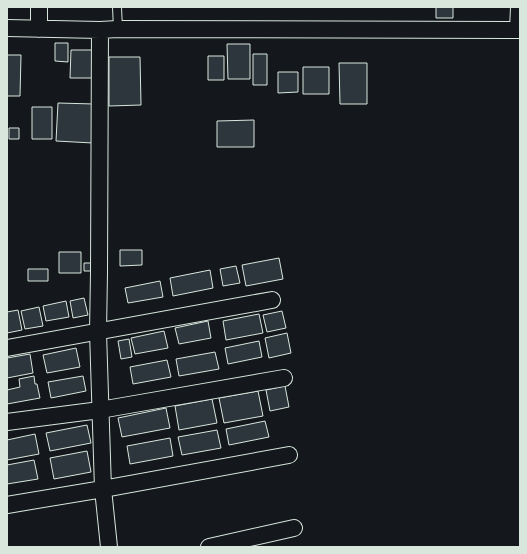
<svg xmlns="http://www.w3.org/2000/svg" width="527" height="554" viewBox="0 0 527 554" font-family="'Roboto Condensed',sans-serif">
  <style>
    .building { fill: #2c363c; stroke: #d8e6dc }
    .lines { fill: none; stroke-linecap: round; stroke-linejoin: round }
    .service-casing { stroke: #d8e6dc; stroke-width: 10 }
    .minor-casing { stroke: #d8e6dc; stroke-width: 18 }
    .service { stroke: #14181c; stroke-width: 8 }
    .minor { stroke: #14181c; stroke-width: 16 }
  </style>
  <rect width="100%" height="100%" fill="#14181c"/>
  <path class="building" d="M 436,7 L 453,7 L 453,18 L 436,18 Z
    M 55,43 L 68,43 L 68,62 L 55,61 Z
    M 227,44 L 250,44 L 250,79 L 228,79 Z
    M 71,50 L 94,50 L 93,78 L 70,78 Z
    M 253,54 L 267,54 L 267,85 L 253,85 Z
    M 7,55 L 21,55 L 20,96 L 7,96 Z
    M 208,56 L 224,56 L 224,80 L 208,80 Z
    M 109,57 L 140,57 L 141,105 L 109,106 Z
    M 339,63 L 367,63 L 367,104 L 340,104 Z
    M 303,67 L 329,67 L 329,94 L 303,94 Z
    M 278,72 L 298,72 L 298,92 L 278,93 Z
    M 58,103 L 94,104 L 93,143 L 56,141 Z
    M 32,107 L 52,107 L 52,139 L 32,139 Z
    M 254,120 L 254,147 L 217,147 L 217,121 Z
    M 9,128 L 19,128 L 19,139 L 9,139 Z
    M 120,250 L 142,250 L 142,265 L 120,266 Z
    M 59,252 L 81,252 L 81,273 L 59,273 Z
    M 279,258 L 283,279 L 246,286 L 242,265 Z
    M 84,263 L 95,263 L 96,271 L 84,271 Z
    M 236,266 L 240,283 L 223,286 L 220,269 Z
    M 28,269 L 48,269 L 48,281 L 28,281 Z
    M 210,270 L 213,288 L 173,296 L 170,278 Z
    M 160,281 L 163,297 L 128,303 L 125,288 Z
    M 84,298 L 88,315 L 73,318 L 70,301 Z
    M 66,301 L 69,317 L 46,321 L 43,306 Z
    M 39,307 L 43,326 L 25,329 L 21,311 Z
    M 18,310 L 22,330 L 7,333 L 7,312 Z
    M 282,311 L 286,328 L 267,332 L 263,315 Z
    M 259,314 L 263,333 L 226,340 L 223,321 Z
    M 208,321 L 211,338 L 179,344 L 175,328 Z
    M 164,331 L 168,348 L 135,354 L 131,338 Z
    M 287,333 L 291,353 L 269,358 L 265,338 Z
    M 129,339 L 132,357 L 121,359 L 118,341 Z
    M 259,341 L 262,357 L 228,364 L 225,348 Z
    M 76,348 L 80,367 L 47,373 L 43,355 Z
    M 215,352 L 219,369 L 179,376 L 176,359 Z
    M 30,354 L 33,373 L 7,378 L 7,358 Z
    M 167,360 L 171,377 L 133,384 L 130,367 Z
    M 34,376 L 35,384 L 37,384 L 40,398 L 7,404 L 7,390 L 20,387 L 19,379 Z
    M 83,376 L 86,391 L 51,398 L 48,382 Z
    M 285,386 L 289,407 L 270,411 L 266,390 Z
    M 258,391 L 263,416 L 224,423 L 219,398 Z
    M 212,399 L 217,423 L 179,430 L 175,406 Z
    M 166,408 L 170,428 L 122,437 L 118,418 Z
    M 265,421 L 269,437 L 229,445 L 226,429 Z
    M 87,425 L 91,443 L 50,451 L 46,433 Z
    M 217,430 L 221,448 L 182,455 L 178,437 Z
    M 35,434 L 39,454 L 7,460 L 7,440 Z
    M 170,438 L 173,456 L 130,464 L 127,446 Z
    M 87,451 L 91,472 L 54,479 L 50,458 Z
    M 34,460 L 38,479 L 7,484 L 7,465 Z"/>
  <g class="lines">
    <g class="service-casing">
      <path id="service" d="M 117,7 L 118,29"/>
    </g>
    <g class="minor-casing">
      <path id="minor" d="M 7,28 L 100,30 L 118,29 L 520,30
        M 39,29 L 39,7
        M 100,30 L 99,273 L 98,332 L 103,489 L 109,547
        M 518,30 L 519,7
        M 7,348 L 272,300
        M 7,422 L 100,410 L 284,378
        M 7,505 L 103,489 L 289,455
        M 209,547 L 294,528"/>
    </g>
    <use href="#service" class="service"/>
    <use href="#minor" class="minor"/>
  </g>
  <rect width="527" height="554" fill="none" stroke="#d8e6dc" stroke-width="16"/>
</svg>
